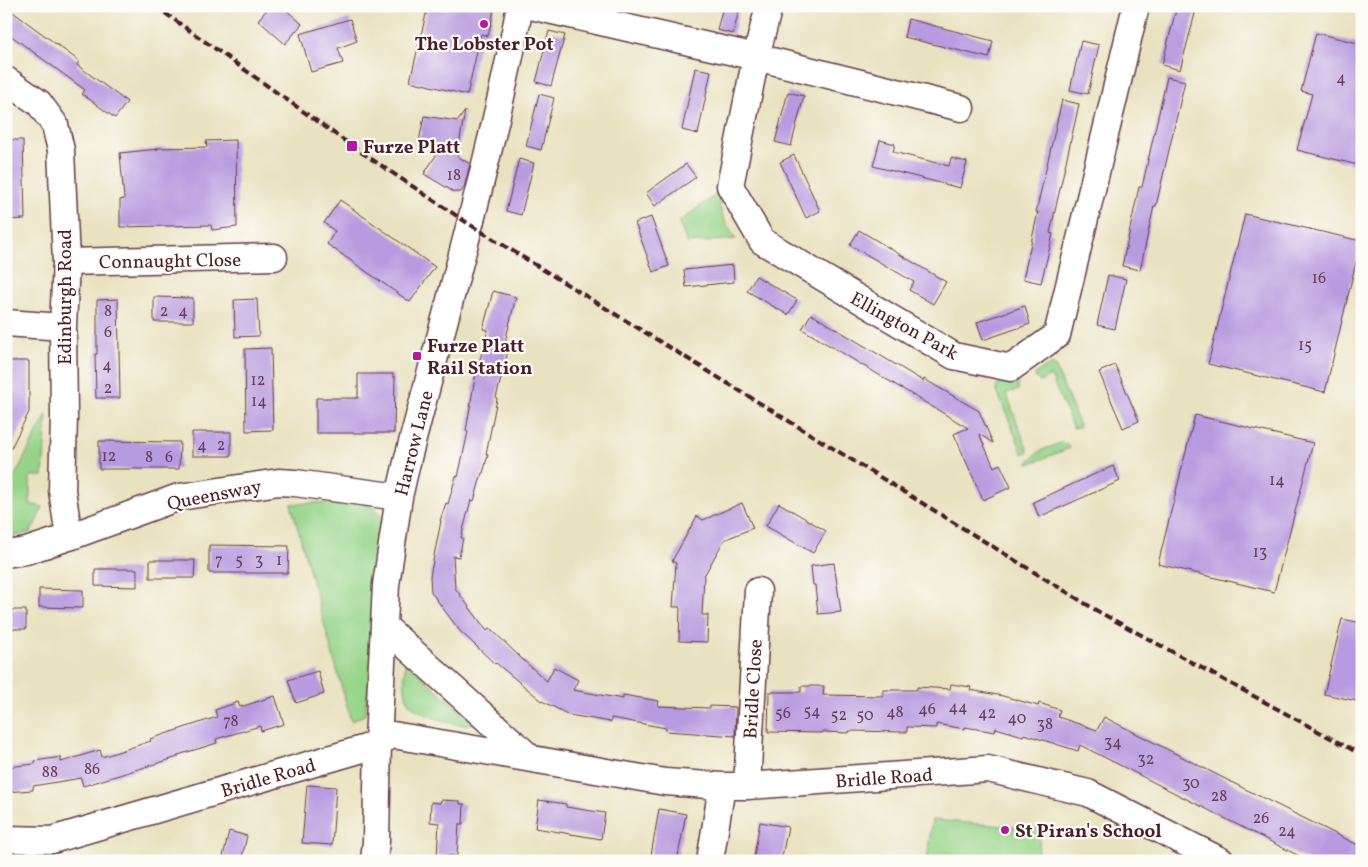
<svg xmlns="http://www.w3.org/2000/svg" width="1368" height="867" viewBox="0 0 1368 867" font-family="Vollkorn,serif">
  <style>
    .green { fill: #96d489; stroke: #707a5a }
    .building { fill: #b79adf }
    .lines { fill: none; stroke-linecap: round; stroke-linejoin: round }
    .minor-casing { stroke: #623c42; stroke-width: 29 }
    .minor { stroke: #fff; stroke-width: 26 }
    .rail { stroke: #4a1f2b; stroke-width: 4; stroke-dasharray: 8 4; stroke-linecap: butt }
    .poi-dot { fill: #b5179e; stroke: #fdfcf7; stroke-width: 2 }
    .labels { text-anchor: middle; stroke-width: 4.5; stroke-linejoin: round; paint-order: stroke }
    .number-label { font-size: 16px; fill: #653e58 }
    .poi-label { font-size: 19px; font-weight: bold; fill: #4a1f2b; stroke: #fdfcf7; text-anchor: start }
    .street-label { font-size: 19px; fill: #4a1f2b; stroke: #fdfcf7 }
  </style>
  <rect width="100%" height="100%" fill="#fdfcf7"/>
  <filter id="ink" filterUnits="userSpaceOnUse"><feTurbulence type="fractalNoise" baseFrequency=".02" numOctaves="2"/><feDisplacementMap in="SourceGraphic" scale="10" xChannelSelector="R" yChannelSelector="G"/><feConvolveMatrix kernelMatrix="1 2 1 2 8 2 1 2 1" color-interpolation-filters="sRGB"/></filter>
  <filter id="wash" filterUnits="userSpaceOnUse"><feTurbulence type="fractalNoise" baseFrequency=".0096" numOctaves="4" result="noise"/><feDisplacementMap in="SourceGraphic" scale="20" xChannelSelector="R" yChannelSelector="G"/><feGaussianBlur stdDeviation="1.12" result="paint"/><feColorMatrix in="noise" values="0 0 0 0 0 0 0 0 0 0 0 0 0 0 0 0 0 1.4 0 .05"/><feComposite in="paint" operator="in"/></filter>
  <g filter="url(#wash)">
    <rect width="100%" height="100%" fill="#e9e2c1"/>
    <path class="green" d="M 718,193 C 720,213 724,223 736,239 L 687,243 L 679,222 Z
      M 1052,364 L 1055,366 L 1080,427 L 1073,428 L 1051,376 L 1040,382 L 1035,377 L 1036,373 Z
      M 1015,380 L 1018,384 L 1018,390 L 1006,393 L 1028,451 L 1023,454 L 996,389 L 997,385 Z
      M 47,414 L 43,476 L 30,476 L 30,504 L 43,507 L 31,532 L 6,538 L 6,493 Z
      M 1063,442 L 1070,448 L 1029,464 L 1029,461 L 1040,451 Z
      M 359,501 L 376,510 L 386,520 L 365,715 L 351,721 L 291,504 Z
      M 405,662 L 475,723 C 472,724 467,725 464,725 C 452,725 412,712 408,701 C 403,689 405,674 405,662 Z
      M 932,820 L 1041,829 L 1037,861 L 927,861 Z"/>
    <g id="blocks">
      <path class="building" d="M 270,6 L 282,6 L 302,24 L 285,44 L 258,20 Z
        M 428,6 L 495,6 L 488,36 L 481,34 L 467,95 L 410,81 Z
        M 723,6 L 740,6 L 733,34 L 717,30 Z
        M 1177,6 L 1197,6 L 1180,70 L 1162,65 Z
        M 6,7 L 79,61 L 77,65 L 127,102 L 115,118 L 82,94 L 85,90 L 6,32 Z
        M 350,19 L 357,41 L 338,48 L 343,63 L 311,72 L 300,34 Z
        M 908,19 L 993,41 L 989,58 L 904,37 Z
        M 549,31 L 565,35 L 551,86 L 536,82 Z
        M 1316,33 L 1362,44 L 1362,91 L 1358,106 L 1362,107 L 1362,166 L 1297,150 L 1312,94 L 1301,91 Z
        M 1081,41 L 1099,45 L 1088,94 L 1070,90 Z
        M 695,68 L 711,71 L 698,134 L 682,130 Z
        M 1167,77 L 1185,81 L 1156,206 L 1154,206 L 1140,270 L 1122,266 L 1139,187 L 1142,187 Z
        M 788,92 L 804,96 L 791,146 L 775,142 Z
        M 539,94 L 554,98 L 541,150 L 526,146 Z
        M 1062,100 L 1079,104 L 1050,233 L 1053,234 L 1041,283 L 1023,279 L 1038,212 L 1036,212 Z
        M 465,111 L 457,156 L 470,164 L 464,187 L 461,192 L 454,192 L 424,174 L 442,146 L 419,142 L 424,116 L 458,121 Z
        M 6,140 L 23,140 L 25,219 L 6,220 Z
        M 236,140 L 237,227 L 212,230 L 211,225 L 120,227 L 120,200 L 124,199 L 120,153 L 158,149 L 156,148 L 207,147 L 206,141 Z
        M 880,140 L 895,144 L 893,152 L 949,166 L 951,158 L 967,162 L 960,188 L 873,166 Z
        M 794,155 L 820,211 L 806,218 L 780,162 Z
        M 519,159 L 534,163 L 521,215 L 506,211 Z
        M 686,164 L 696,177 L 655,206 L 646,193 Z
        M 340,200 L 435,267 L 410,302 L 327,244 L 335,231 L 324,223 Z
        M 1245,214 L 1361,241 L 1325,392 L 1208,364 Z
        M 651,217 L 669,266 L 653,272 L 635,223 Z
        M 859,230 L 946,282 L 933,304 L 909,290 L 914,282 L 850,245 Z
        M 733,265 L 734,282 L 686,287 L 684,270 Z
        M 1108,275 L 1126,279 L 1115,329 L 1097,325 Z
        M 756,276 L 797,300 L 788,315 L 747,291 Z
        M 493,291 L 516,297 L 504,346 L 509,347 L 496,398 L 497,399 L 486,454 L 488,455 L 483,473 L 482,473 L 474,501 L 471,500 L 461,538 L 463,538 L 459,557 L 453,556 L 455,588 L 487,631 L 490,628 L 522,659 L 547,681 L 554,667 L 578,680 L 573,690 L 623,699 L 623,695 L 659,701 L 658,706 L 710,708 L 710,706 L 736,707 L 735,736 L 666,731 L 666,728 L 611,718 L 611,722 L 569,715 L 542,701 L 496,663 L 495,664 L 459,630 L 431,592 L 430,576 L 441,521 L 440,521 L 446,503 L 448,504 L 456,476 L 458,477 L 468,432 L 466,431 L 475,378 L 488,330 L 483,329 Z
        M 154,297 L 193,298 L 193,322 L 154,322 Z
        M 118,299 L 120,398 L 96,398 L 95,354 L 97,354 L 97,300 Z
        M 257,299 L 259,336 L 235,337 L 234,300 Z
        M 1025,306 L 1030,324 L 983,340 L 977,322 Z
        M 811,314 L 923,381 L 924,379 L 979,411 L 993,443 L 979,434 L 994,467 L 1000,464 L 1011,487 L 983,500 L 954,434 L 968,428 L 802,329 Z
        M 271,348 L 273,430 L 246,431 L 245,349 Z
        M 6,361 L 29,361 L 29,412 L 6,458 Z
        M 1115,365 L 1139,421 L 1123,428 L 1099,372 Z
        M 358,374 L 393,374 L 393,377 L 395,377 L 394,433 L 316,433 L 316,398 L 358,398 Z
        M 1195,415 L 1313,443 L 1274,592 L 1158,564 Z
        M 192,432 L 231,432 L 231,456 L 192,456 Z
        M 99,441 L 180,442 L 179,469 L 99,469 Z
        M 1113,466 L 1120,481 L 1039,517 L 1033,502 Z
        M 742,503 L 753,528 L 724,540 L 704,576 L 702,615 L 708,615 L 707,642 L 679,641 L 680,607 L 673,607 L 676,563 L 672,561 L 697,516 L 703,520 Z
        M 779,503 L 826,531 L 813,553 L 766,526 Z
        M 209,545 L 289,546 L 288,573 L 209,573 Z
        M 150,560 L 195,560 L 194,578 L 150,578 Z
        M 834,563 L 841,612 L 818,614 L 815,585 L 813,585 L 811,566 Z
        M 95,569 L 137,569 L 137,587 L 95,586 Z
        M 39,589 L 83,590 L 83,608 L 39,607 Z
        M 6,610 L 26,610 L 26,629 L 6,629 Z
        M 1342,619 L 1362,623 L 1362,702 L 1324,694 Z
        M 318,671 L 324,694 L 296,703 L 288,680 Z
        M 951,684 L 971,687 L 970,690 L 1003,696 L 1038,706 L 1039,703 L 1060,710 L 1058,717 L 1097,730 L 1104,717 L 1241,787 L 1362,847 L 1362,861 L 1309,861 L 1080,745 L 1078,751 L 1024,734 L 1023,736 L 996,728 L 995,732 L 965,727 L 965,729 L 936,724 L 936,728 L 907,727 L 907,732 L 849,731 L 849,733 L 822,732 L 822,733 L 768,732 L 769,692 L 801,692 L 801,686 L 824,686 L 823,695 L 883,696 L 883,690 L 917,690 L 917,687 L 950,689 Z
        M 275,696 L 284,724 L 261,731 L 260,726 L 216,739 L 217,743 L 178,755 L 178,757 L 83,786 L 81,778 L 33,786 L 33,790 L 6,792 L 6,767 L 35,764 L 35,761 L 61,757 L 61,762 L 100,750 L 102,757 L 151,741 L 150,739 L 217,717 L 215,710 L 238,702 L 240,707 Z
        M 307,785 L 336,787 L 332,845 L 302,843 Z
        M 441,800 L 460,801 L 460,804 L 464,804 L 463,824 L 459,824 L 457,856 L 437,855 L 439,823 L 430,822 L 431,802 L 440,803 Z
        M 539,800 L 566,804 L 566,807 L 605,813 L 601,839 L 535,828 Z
        M 659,809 L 686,814 L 677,861 L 650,861 Z
        M 760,822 L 788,827 L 781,861 L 753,861 Z
        M 229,831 L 247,836 L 241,861 L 222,861 Z"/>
    </g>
  </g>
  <g filter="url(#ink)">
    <use href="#blocks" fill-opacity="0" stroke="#623c42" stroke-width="1"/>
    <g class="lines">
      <g class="minor-casing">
        <path id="minor" d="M 531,6 L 756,57 L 961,108
          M 769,6 L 756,57 L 730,186 L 762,241 L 954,356 L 1011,368 L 1057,335 L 1136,6
          M 6,80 L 39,103 L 55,125 L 61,150 L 66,262 L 63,327 L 64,417 L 62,490 L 69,537
          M 66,262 L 274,257
          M 6,323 L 63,327
          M 6,554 L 26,551 L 69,537 L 179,497 L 279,482 L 295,483 L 399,497
          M 385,627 L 529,757
          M 747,786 L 758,591
          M 6,839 L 52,840 L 366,748 L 393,735 L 665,782 L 722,786 L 747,786 L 988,769 L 1088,793 L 1221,861
          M 374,861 L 376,841 L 378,741 L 386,585 L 399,497 L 408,458 C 447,308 491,158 520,6
          M 710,861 L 722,786"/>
      </g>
      <use href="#minor" class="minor"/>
      <path class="rail" d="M 155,6 L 352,146 L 469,224 L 1099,612 L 1362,755"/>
    </g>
  </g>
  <g class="poi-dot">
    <circle cx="484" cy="24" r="5"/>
    <rect x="346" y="140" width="12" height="12" rx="2.5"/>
    <rect x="412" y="351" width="10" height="10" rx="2.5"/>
    <circle cx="1005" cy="830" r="5"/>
  </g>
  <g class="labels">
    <g class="number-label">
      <text x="1341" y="83">4</text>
      <text x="454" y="180">18</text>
      <text x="1319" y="283">16</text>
      <text x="108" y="316">8</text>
      <text x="164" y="316">2</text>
      <text x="183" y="316">4</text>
      <text x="108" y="337">6</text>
      <text x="1305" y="350">15</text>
      <text x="107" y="370">4</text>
      <text x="258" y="385">12</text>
      <text x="108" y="393">2</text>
      <text x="259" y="406">14</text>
      <text x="202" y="450">4</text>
      <text x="221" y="450">2</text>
      <text x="109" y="461">12</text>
      <text x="149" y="462">8</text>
      <text x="169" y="462">6</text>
      <text x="1277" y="485">14</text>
      <text x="1260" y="557">13</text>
      <text x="219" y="565">7</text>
      <text x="239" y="565">5</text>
      <text x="259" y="565">3</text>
      <text x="279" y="565">1</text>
      <text x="958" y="712">44</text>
      <text x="927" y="714">46</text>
      <text x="812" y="716">54</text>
      <text x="895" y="717">48</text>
      <text x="783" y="718">56</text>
      <text x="987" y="718">42</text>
      <text x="839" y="720">52</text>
      <text x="865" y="720">50</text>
      <text x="1017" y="723">40</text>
      <text x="231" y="726">78</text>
      <text x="1045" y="729">38</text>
      <text x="1113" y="747">34</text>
      <text x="1146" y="764">32</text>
      <text x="92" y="774">86</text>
      <text x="50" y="777">88</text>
      <text x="1191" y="788">30</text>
      <text x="1219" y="801">28</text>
      <text x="1261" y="823">26</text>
      <text x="1287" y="836">24</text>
    </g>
    <g class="poi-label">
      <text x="484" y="50" text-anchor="middle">The Lobster Pot</text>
      <text x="363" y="153">Furze Platt</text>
      <text x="427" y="352">Furze Platt<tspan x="427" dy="22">Rail Station</tspan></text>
      <text x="1015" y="837">St Piran's School</text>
    </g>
    <g class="street-label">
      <text transform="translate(170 260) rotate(-1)" y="7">Connaught Close</text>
      <text transform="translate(64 297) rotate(-90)" y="7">Edinburgh Road</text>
      <text transform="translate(905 325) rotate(29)" y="7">Ellington Park</text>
      <text transform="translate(413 443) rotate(-76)" y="7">Harrow Lane</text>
      <text transform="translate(214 494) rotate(-11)" y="7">Queensway</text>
      <text transform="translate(752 689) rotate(-87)" y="7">Bridle Close</text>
      <text transform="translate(268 777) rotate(-16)" y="7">Bridle Road</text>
      <text transform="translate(884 777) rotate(-4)" y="7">Bridle Road</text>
    </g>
  </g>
  <rect width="1368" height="867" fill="none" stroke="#fdfcf7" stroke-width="25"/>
</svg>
